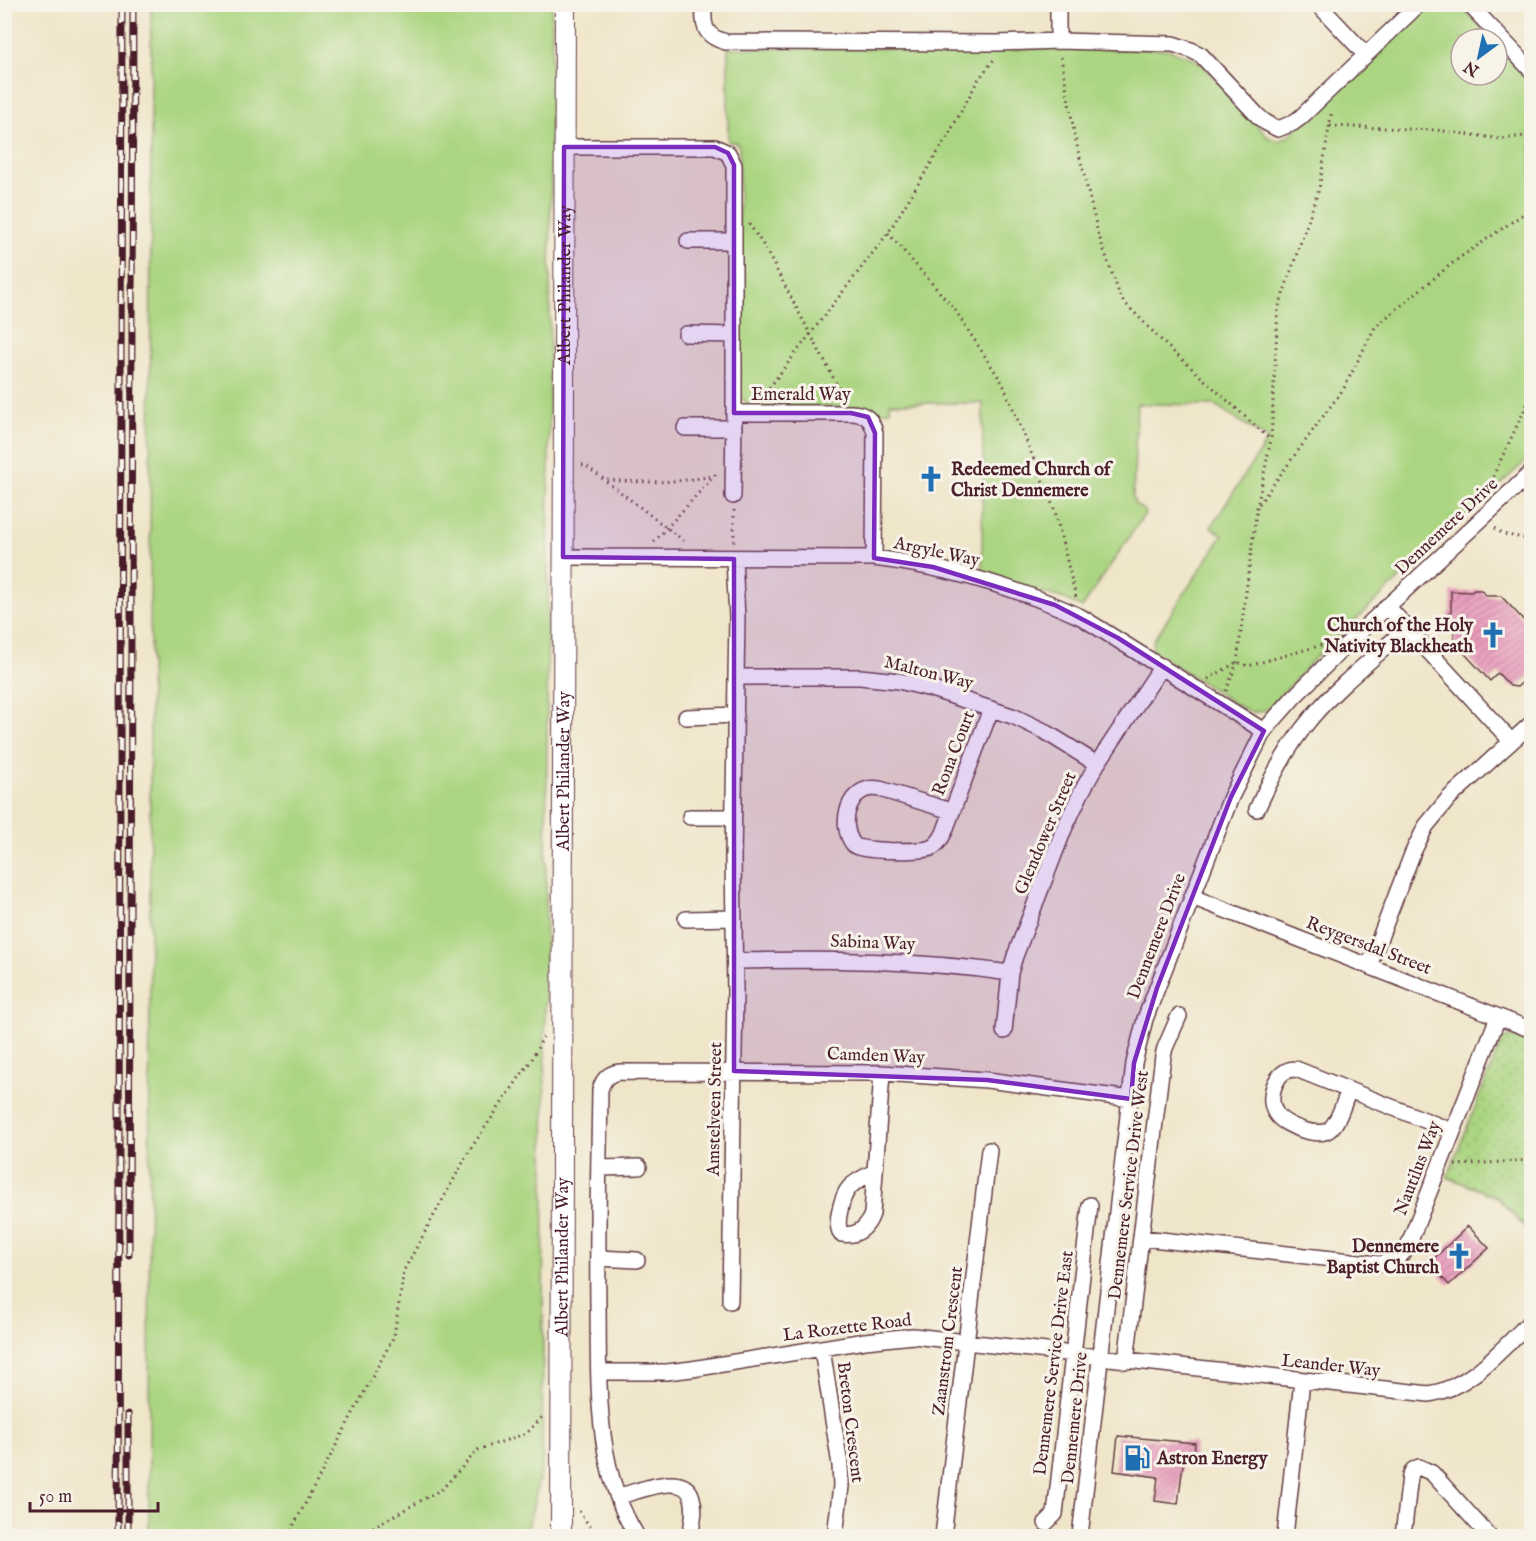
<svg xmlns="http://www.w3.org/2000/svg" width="1536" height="1541" viewBox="0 0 1536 1541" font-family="'IM FELL English',serif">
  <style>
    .grass { fill: #abd581; stroke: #7a7a56; stroke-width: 1.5 }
    .park { fill: url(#park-dots); stroke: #7a7a56; stroke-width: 1.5 }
    .building { fill: url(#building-hatch) }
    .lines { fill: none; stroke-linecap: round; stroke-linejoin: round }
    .minor-casing { stroke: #633d43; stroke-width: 18 }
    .tertiary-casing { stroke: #633d43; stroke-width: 22 }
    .path { stroke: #633d43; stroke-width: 3; stroke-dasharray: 1.5 4.5; stroke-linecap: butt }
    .minor { stroke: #fff; stroke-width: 15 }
    .tertiary { stroke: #fff; stroke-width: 20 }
    .rail-casing { stroke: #4a1f2b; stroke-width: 7 }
    .rail { stroke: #f7f3e8; stroke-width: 4.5; stroke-dasharray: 14; stroke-linecap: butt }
    .marked { fill: #7b2cbf; fill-opacity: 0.2; stroke: #7b2cbf; stroke-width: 4.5; stroke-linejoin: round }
    .labels { text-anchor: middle; stroke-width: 6; stroke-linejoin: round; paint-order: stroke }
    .street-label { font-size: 18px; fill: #4a1f2b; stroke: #f7f3e8 }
    .poi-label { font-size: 18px; font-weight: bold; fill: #4a1f2b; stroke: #f7f3e8; text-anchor: start }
  </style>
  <defs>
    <pattern id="park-dots" width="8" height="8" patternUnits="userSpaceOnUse" patternTransform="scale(1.5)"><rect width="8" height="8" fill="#abd581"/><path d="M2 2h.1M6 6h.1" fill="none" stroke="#95b670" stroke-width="1.8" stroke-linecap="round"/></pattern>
    <pattern id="building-hatch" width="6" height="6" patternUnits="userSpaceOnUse" patternTransform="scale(1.5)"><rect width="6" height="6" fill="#e99dbd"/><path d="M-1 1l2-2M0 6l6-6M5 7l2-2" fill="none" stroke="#bf7f9a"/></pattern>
  </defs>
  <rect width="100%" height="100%" fill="#f7f3e8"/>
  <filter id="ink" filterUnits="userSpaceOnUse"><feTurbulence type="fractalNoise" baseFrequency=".0167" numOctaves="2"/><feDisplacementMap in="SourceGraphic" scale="12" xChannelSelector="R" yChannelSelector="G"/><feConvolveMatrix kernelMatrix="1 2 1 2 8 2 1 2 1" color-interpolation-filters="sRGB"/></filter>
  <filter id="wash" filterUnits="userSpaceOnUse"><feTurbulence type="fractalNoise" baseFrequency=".008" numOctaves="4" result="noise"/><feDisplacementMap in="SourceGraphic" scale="24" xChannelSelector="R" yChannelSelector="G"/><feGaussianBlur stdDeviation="1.35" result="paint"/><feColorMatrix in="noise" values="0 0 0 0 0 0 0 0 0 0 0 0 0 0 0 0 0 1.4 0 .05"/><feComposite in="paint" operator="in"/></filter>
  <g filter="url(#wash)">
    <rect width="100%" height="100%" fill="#efe5c9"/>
    <path class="grass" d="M 151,5 L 552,5 L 542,1467 L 526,1536 L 149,1536 Z
      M 1428,5 L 1460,5 L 1492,39 L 1461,39 L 1461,75 L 1497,75 L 1497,44 L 1531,81 L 1531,456 L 1318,655 L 1269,708 C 1260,713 1252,714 1243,709 L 1152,650 L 1153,641 L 1223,535 L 1211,527 L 1268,439 L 1215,405 L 1137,404 L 1133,498 L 1135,504 L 1146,512 L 1082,608 L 1067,600 L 982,573 L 983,403 L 890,403 L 890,410 L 875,414 L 863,407 L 750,406 L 741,397 L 739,391 L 739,146 L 735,142 L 728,142 L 728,48 L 1167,49 L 1195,59 L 1205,67 L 1268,137 L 1278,141 L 1287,137 Z"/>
    <path class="park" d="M 1511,1036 L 1531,1044 L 1531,1234 L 1497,1197 L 1447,1177 L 1502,1040 Z"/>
    <g id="blocks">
      <path class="building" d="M 1474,590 L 1481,590 L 1487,596 L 1501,596 L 1532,629 L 1532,674 L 1517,687 L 1510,686 L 1498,673 L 1490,681 L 1454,642 L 1454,627 L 1449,621 L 1448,613 L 1451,611 L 1451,591 L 1471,592 Z
        M 1468,1226 L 1489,1248 L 1449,1285 L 1429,1263 Z
        M 1118,1436 L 1195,1443 L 1194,1457 L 1184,1456 L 1178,1504 L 1155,1501 L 1158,1477 L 1114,1471 Z"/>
    </g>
  </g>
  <g filter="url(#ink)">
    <use href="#blocks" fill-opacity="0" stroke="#633d43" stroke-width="1.5"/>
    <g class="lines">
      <g class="minor-casing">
        <path id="minor" d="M 704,4 C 703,25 703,36 726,42 L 998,43 L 1058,41 L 1173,44 L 1191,50 L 1201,55 L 1258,116 L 1265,122 L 1278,129 L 1293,123 L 1301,117 L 1419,4
          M 1058,4 L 1058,41
          M 1318,4 L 1365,54
          M 1469,4 L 1532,71
          M 564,147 L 715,147 L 728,153 L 734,165 L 734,413 L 851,413 C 865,413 872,419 875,433 L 874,558
          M 688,241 L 734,241
          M 686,334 L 734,335
          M 685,428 L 734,428
          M 733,496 L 734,413
          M 563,557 L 874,558 C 945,567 1016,587 1081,617 L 1264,731
          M 1387,606 L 1511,741
          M 736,677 L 860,677 L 899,681 L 931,689 L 1015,717 L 1044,731 L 1097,764
          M 686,717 L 736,715
          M 1257,809 C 1272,776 1289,744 1312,717 C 1340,684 1375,657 1407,628
          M 951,811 L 880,789 C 849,783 837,824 854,845 C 862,852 920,852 931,848 C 937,845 941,839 944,833 L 991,709
          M 690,817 L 733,817
          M 1192,897 L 1532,1030
          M 686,919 L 734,918
          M 735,961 C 827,959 919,960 1010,973
          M 1369,966 L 1413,852 L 1426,826 L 1449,798 L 1532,723
          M 1004,1031 L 1010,973 L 1015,956 L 1064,829 L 1082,791 L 1097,764 L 1162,666
          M 1349,1090 C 1344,1101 1340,1119 1331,1128 C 1321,1140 1285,1126 1277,1115 C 1265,1100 1275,1068 1296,1069 L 1452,1131
          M 599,1168 L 639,1167
          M 874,1172 C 853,1183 845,1185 840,1210 C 838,1218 837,1227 841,1234 C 857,1237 867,1228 872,1214 L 882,1073
          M 1143,1238 L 1378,1264 C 1392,1263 1400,1258 1408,1246 L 1498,1017
          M 598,1258 L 637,1260
          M 730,1301 L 735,992 L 733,858 L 737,618 L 734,559
          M 822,1349 L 840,1465 L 841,1486 L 835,1536
          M 1126,1361 L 1163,1056 L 1165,1048 L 1179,1016
          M 599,1372 L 667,1372 L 692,1369 L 865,1341 L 913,1336 L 1429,1394 C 1471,1388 1502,1348 1532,1320
          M 619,1496 C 638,1492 685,1470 692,1498 C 696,1510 692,1525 690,1536
          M 1046,1523 L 1055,1514 L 1090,1205
          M 637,1536 C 594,1469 599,1382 598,1305 C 597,1233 599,1161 600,1090 C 603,1079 609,1073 620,1072 L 882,1073 L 987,1080 L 1131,1099
          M 943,1536 L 989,1150
          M 1080,1536 L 1134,1063 L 1145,1019 L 1157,988 L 1231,797 L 1264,731 L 1293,698 L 1345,646 L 1532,472
          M 1285,1536 L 1302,1381
          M 1403,1536 L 1410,1476 L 1413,1470 L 1419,1467 L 1432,1473 L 1489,1536"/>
      </g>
      <g class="tertiary-casing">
        <g id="tertiary">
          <path id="s1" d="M 561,1536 L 565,4"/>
        </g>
      </g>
      <path class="path" d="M 1061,57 L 1075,137 L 1098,233 L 1121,299 L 1167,346 L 1271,440
        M 1330,126 L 1436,130 L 1501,139 L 1532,135
        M 749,224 L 764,246 L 844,398
        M 888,233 L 955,310 L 1003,384 L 1055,511 L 1076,598
        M 762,397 L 888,233 L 949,134 L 978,80 L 996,57
        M 582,465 L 585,465 L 684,541
        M 607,480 C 646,483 674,483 713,476
        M 1490,488 L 1495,472 L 1532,394
        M 1259,504 L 1344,388 L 1375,327 L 1455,261 L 1532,208
        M 734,510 L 734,543
        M 1495,528 L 1503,534 L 1532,540
        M 654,542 L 716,474
        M 1208,679 L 1237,662 L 1248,666 L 1322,645
        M 1226,691 L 1237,662 L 1257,507 L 1271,440 L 1278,309 L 1319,189 L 1332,110
        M 1455,1165 L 1532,1160
        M 579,1511 L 596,1536
        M 288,1536 L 394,1336 L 404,1270 L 471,1148 L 532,1059 L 543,1037
        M 357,1536 L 442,1489 L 478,1450 L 527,1433 L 544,1415"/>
      <use href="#minor" class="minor"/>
      <use href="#tertiary" class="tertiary"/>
      <g class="rail-casing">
        <path id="rail" d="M 129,1255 L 133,4
          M 118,1536 L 122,4
          M 128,1536 L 128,1414"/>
      </g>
      <use href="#rail" class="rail"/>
    </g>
  </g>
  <path class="marked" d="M 564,147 L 715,147 L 728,153 L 734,165 L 734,413 L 851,413 L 868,417 L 875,433 L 874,558 L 933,567 L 1055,605 L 1118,638 L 1264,731 L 1231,797 L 1157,988 L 1134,1063 L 1131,1099 L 987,1080 L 734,1071 L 734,559 L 563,557 Z"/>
  <defs>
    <g id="church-bare" transform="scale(2.07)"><path d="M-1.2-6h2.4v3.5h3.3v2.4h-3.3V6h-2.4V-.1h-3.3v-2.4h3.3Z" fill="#1f6fb2" stroke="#f7f3e8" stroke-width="2.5" paint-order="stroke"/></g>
    <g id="fuel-bare" transform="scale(2.07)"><path d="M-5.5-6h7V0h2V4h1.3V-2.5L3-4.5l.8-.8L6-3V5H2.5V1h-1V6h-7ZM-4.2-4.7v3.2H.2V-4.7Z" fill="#1f6fb2" stroke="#f7f3e8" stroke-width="2.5" paint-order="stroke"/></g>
  </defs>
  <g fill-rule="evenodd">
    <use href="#church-bare" x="931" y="479"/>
    <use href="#church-bare" x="1493" y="635"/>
    <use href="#church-bare" x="1459" y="1256"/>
    <use href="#fuel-bare" x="1137" y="1458"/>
  </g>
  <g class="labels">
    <g class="street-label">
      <text dy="6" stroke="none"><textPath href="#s1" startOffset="1251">Albert Philander Way</textPath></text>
      <text x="801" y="400">Emerald Way</text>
      <text transform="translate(1446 526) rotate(-43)" y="6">Dennemere Drive</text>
      <text transform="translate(937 551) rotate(12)" y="6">Argyle Way</text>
      <text transform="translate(929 672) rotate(14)" y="6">Malton Way</text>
      <text transform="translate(953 753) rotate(-69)" y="6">Rona Court</text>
      <text dy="6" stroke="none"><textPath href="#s1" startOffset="765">Albert Philander Way</textPath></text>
      <text transform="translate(1045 833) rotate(-67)" y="6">Glendower Street</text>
      <text transform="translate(1156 936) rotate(-69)" y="6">Dennemere Drive</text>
      <text transform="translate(873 942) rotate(2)" y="6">Sabina Way</text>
      <text transform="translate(1369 945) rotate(21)" y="6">Reygersdal Street</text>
      <text transform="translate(876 1055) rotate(2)" y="6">Camden Way</text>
      <text transform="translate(714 1109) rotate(-89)" y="6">Amstelveen Street</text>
      <text transform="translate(1417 1168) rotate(-69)" y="6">Nautilus Way</text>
      <text transform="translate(1128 1185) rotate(-83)" y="6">Dennemere Service Drive West</text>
      <text dy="6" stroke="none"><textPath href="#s1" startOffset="279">Albert Philander Way</textPath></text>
      <text transform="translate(847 1327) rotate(-7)" y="6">La Rozette Road</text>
      <text transform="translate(947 1341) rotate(-83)" y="6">Zaanstrom Crescent</text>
      <text transform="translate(1053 1363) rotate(-83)" y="6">Dennemere Service Drive East</text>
      <text transform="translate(1331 1365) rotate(6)" y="6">Leander Way</text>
      <text transform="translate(1074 1418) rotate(-84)" y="6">Dennemere Drive</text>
      <text transform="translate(851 1422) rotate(83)" y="6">Breton Crescent</text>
    </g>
    <g class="poi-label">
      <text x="951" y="475">Redeemed Church of<tspan x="951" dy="21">Christ Dennemere</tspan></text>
      <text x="1473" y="631" text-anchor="end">Church of the Holy<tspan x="1473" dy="21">Nativity Blackheath</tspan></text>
      <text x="1439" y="1252" text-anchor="end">Dennemere<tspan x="1439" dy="21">Baptist Church</tspan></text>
      <text x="1157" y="1464">Astron Energy</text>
    </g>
  </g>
  <rect width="1536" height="1541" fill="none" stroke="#f7f3e8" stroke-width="24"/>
  <g transform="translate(1479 57) rotate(213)"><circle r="28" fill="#f7f3e8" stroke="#b29e9c" stroke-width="1.5"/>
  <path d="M0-4.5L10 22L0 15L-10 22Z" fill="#1f6fb2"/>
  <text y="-9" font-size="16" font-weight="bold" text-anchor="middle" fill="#4a1f2b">N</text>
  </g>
  <path d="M30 1502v9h128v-9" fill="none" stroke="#4a1f2b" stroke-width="3"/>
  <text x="39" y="1502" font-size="18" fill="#4a1f2b" stroke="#f7f3e8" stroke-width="4.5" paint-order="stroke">50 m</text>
</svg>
